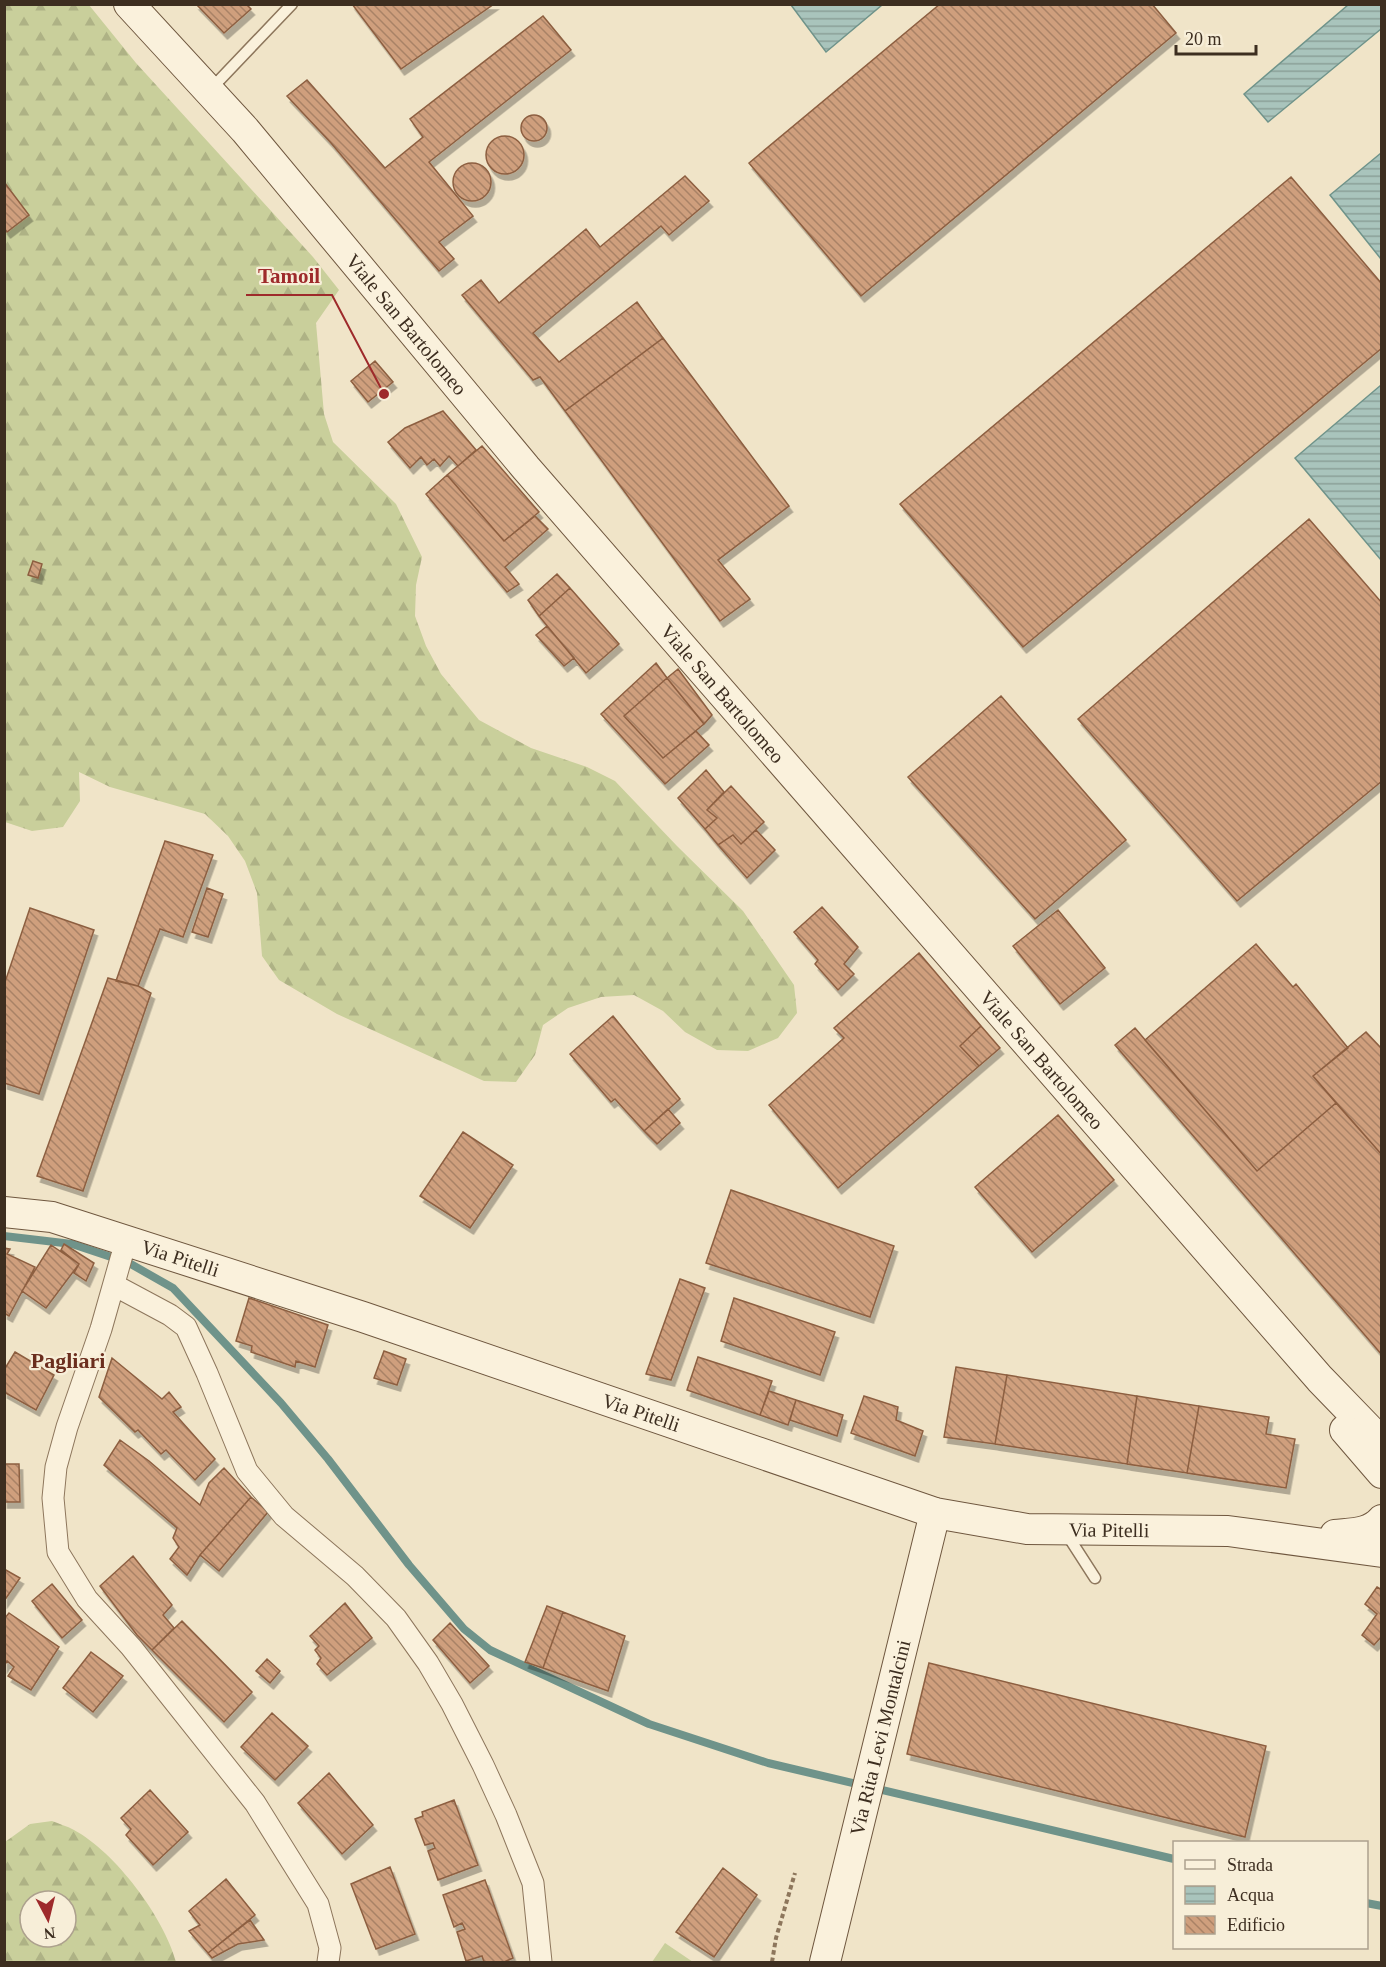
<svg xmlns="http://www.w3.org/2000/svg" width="1386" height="1967" viewBox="0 0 1386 1967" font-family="Georgia,serif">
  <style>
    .forest { fill: url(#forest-firs); fill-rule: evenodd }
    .garden { fill: #c9cf9b }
    .water { fill: url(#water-rules); stroke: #6f938a; stroke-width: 1.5 }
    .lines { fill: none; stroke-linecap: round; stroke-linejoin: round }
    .stream { stroke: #6f938a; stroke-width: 8 }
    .building { fill: url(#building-back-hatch); stroke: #8d5f41; stroke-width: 1.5; filter: url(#shadow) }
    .lane-casing { stroke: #8d765c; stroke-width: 13 }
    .street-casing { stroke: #8d765c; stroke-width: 23 }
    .secondary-casing { stroke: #6f573f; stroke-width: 32 }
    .path { stroke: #8d765c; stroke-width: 4; stroke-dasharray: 4.5 3; stroke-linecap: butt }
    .lane { stroke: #faf1dc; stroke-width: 10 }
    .street { stroke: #faf1dc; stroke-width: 21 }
    .secondary { stroke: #faf1dc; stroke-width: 30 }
    .labels { text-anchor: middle; stroke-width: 4.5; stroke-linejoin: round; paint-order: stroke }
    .street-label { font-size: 20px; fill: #3d2e20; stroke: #f7eed8 }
    .quarter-label { font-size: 22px; font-weight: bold; fill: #6b2e1e; stroke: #f7eed8 }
    .leader { fill: none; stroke: #9e2a2b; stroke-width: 2 }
    .callout-dot { fill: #9e2a2b; stroke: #f7eed8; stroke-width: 2 }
    .callout-label { font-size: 21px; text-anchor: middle; font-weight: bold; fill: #9e2a2b; stroke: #f7eed8; stroke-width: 4.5; stroke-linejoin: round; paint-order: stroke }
  </style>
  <defs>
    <pattern id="forest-firs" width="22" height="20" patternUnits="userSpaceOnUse" patternTransform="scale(1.5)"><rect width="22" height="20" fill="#c9cf9b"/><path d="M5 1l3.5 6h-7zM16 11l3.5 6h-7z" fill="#aeb285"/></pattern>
    <pattern id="water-rules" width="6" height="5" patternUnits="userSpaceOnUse" patternTransform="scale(1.5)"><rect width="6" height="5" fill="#a9c4bc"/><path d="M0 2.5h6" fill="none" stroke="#8ba098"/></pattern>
    <pattern id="building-back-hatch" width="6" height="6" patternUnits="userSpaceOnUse" patternTransform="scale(1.5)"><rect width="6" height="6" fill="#cf9f7d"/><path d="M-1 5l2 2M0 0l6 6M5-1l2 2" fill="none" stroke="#a98266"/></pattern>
    <filter id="shadow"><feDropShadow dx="3.5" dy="6" stdDeviation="0" flood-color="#0004"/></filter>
  </defs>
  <rect width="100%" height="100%" fill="#f0e4c8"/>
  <path class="forest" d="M 4,5 L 89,5 L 136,63 L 313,257 L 339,290 L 316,323 L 324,414 L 333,442 L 396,504 L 422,557 L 416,585 L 415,616 L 426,646 L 441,674 L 479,720 L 531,748 L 587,767 L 615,781 L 677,846 L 743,911 L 794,985 L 797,1013 L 778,1038 L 748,1051 L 717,1050 L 685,1032 L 663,1011 L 634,995 L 601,997 L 568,1008 L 543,1025 L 535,1055 L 516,1082 L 484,1081 L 337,1014 L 279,980 L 262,956 L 257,893 L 245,861 L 228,836 L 205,814 L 110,787 L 79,772 L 80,801 L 63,827 L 32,831 L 5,822 Z
    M 52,1821 C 59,1824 67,1826 74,1830 C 115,1852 164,1917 176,1962 L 5,1962 L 5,1842 L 30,1824 ZM 30,1901 L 66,1901 L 66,1937 L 30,1937 Z"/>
  <path class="garden" d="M 665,1943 L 693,1962 L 652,1962 Z"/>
  <path class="water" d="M 791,5 L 882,5 L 826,52 Z
    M 1348,5 L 1381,5 L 1381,29 L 1268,122 L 1244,94 Z
    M 1381,153 L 1381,259 L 1330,195 Z
    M 1381,385 L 1381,560 L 1295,458 Z"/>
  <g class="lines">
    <path class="stream" d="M 4,1236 L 72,1244 L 129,1263 L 173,1288 L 281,1403 L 328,1459 L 409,1565 L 464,1629 L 490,1650 L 649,1724 L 768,1763 L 1174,1859
      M 1366,1903 L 1382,1906"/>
  </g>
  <path class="building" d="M 196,4 L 246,4 L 251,9 L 224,33 Z
    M 352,4 L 494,4 L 401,69 Z
    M 940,4 L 1152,4 L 1176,33 L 861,296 L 749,163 Z
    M 543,16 L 571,50 L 429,162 L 473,216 L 439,242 L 454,259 L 439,271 L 331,143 L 287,96 L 307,80 L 385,168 L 423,137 L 410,119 Z
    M521 128a13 13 0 1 1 26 0a13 13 0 1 1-26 0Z
    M486 155a19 19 0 1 1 38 0a19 19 0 1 1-38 0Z
    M453 182a19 19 0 1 1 38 0a19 19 0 1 1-38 0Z
    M 685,176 L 709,201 L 669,235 L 661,226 L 533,333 L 559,362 L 637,302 L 663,338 L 565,411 L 540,377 L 533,380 L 462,295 L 481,280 L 499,303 L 586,229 L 600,247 Z
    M 1291,177 L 1382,284 L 1382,348 L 1023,647 L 900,504 Z
    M 4,182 L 29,215 L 7,232 L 4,228 Z
    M 663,338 L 789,506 L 718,560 L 750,599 L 720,621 L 565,411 Z
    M 375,361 L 393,382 L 368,402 L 351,381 Z
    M 443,411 L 476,450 L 458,466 L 449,456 L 440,466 L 434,459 L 427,465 L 421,457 L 410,468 L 388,442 L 405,428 Z
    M 482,446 L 539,512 L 504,541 L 447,475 Z
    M 447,475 L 504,541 L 535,516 L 548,529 L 505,567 L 519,584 L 507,592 L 426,494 Z
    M 1309,519 L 1382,603 L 1382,781 L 1237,901 L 1078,719 Z
    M 33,561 L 42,564 L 38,578 L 28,575 Z
    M 557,574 L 570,588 L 539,616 L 528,600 Z
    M 570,588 L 619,644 L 586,673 L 539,616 Z
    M 547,626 L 574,658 L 564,666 L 536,635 Z
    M 656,663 L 667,678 L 624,716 L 663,758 L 696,731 L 709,745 L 665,784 L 601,714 Z
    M 678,669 L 712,715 L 704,724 L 667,678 Z
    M 667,678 L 704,724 L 663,758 L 624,716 Z
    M 1001,696 L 1126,840 L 1035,919 L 908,777 Z
    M 706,770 L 724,792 L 707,810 L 717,818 L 705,829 L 678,798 Z
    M 731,786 L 764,822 L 741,844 L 733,835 L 718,845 L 705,829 L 717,818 L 707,810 Z
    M 756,830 L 775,850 L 747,878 L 718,845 L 733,835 L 741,844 Z
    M 165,841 L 213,855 L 183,937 L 160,929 L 138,986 L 116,981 Z
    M 207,888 L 223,894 L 208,937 L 192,932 Z
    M 822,907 L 858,947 L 844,964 L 854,974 L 838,990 L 815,964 L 818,960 L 794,932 Z
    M 30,908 L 94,930 L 39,1094 L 4,1083 L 4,985 Z
    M 1058,910 L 1105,968 L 1060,1004 L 1013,946 Z
    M 1256,944 L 1293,987 L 1296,984 L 1348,1048 L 1313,1076 L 1336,1103 L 1257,1171 L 1145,1040 Z
    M 919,953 L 981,1026 L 960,1046 L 979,1066 L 838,1188 L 769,1105 L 844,1038 L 834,1028 Z
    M 108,978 L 138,986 L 151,993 L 83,1191 L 37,1176 Z
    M 613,1016 L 680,1099 L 644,1131 L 615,1099 L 611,1102 L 570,1054 Z
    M 981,1026 L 1000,1048 L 979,1066 L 960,1046 Z
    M 1135,1028 L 1257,1171 L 1336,1103 L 1382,1155 L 1382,1355 L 1115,1045 Z
    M 1366,1032 L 1382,1049 L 1382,1155 L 1313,1076 Z
    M 668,1109 L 680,1123 L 657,1144 L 644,1131 Z
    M 1058,1115 L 1114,1180 L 1032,1252 L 975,1187 Z
    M 463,1132 L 513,1165 L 470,1228 L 420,1196 Z
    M 731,1190 L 894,1246 L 870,1317 L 706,1263 Z
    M 64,1244 L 94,1263 L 86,1281 L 74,1273 L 79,1264 L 61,1250 Z
    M 51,1245 L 79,1264 L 46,1308 L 22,1291 Z
    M 4,1248 L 10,1249 L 7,1254 L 35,1267 L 9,1316 L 4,1313 Z
    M 680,1279 L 705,1288 L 671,1380 L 646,1374 Z
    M 249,1298 L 328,1325 L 315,1367 L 296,1361 L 295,1367 L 251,1352 L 252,1346 L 236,1341 Z
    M 734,1298 L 835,1332 L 820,1375 L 721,1341 Z
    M 384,1351 L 406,1359 L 397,1385 L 374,1378 Z
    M 15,1352 L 54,1375 L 36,1410 L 4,1392 L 4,1370 Z
    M 698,1357 L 772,1381 L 760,1415 L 687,1390 Z
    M 112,1358 L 162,1399 L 169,1392 L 181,1407 L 173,1412 L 215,1459 L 195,1480 L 166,1450 L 161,1454 L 138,1430 L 135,1432 L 99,1397 Z
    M 956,1367 L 1007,1375 L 995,1444 L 944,1437 Z
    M 1007,1375 L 1137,1396 L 1127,1464 L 995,1444 Z
    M 769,1391 L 796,1400 L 788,1425 L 760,1415 Z
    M 864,1396 L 898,1407 L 896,1420 L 923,1431 L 915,1456 L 851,1433 Z
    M 1137,1396 L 1199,1406 L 1187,1473 L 1127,1464 Z
    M 796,1400 L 843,1415 L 837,1436 L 790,1420 Z
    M 1199,1406 L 1269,1417 L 1266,1434 L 1295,1439 L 1286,1488 L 1187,1473 Z
    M 120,1440 L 149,1461 L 200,1505 L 209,1483 L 224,1468 L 251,1497 L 200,1555 L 187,1575 L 170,1559 L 179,1547 L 173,1538 L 177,1528 L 104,1465 Z
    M 4,1464 L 19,1464 L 20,1502 L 4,1502 Z
    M 251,1497 L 268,1512 L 219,1571 L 200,1555 Z
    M 133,1556 L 172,1605 L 163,1615 L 174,1628 L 152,1650 L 137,1635 L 100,1586 Z
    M 4,1569 L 20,1578 L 4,1601 Z
    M 52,1584 L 82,1620 L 62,1638 L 32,1601 Z
    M 1377,1587 L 1382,1590 L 1382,1636 L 1374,1645 L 1362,1635 L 1377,1614 L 1365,1604 Z
    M 345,1603 L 372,1638 L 327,1675 L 317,1664 L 321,1658 L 315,1650 L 319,1646 L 310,1636 Z
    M 547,1606 L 563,1612 L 543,1668 L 525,1662 Z
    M 563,1612 L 625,1636 L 608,1691 L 543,1668 Z
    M 9,1613 L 59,1647 L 31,1690 L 8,1676 L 14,1667 L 7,1661 L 4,1666 L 4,1619 Z
    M 182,1621 L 252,1692 L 224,1722 L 152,1650 Z
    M 450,1623 L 489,1666 L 470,1683 L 433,1640 Z
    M 91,1652 L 123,1676 L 93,1712 L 63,1688 Z
    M 267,1659 L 280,1671 L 270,1683 L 256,1671 Z
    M 929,1663 L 1266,1746 L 1245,1837 L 907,1754 Z
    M 272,1713 L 308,1746 L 275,1780 L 241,1747 Z
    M 329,1773 L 373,1825 L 342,1854 L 298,1803 Z
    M 150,1790 L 188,1832 L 153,1865 L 126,1835 L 131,1829 L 121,1818 Z
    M 454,1800 L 478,1865 L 438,1880 L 428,1851 L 435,1848 L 433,1843 L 425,1845 L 415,1819 L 423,1816 L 422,1812 Z
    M 390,1867 L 415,1934 L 376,1949 L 351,1884 Z
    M 723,1868 L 757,1895 L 714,1957 L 676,1932 Z
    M 226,1879 L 255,1915 L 208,1953 L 189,1931 L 200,1925 L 189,1911 Z
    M 485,1880 L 513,1958 L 504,1962 L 484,1962 L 482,1956 L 466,1961 L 457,1932 L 465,1929 L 462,1923 L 454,1927 L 443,1895 Z
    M 250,1920 L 264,1940 L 238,1944 L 212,1958 L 208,1953 Z"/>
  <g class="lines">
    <g class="lane-casing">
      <path id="lane" d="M 211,89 L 292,4
        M 1066,1533 L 1095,1578"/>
    </g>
    <g class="street-casing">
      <path id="street" d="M 126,1241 L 101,1329 L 67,1427 L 56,1467 L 53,1498 L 58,1552 L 87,1599 L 131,1647 L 255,1803 L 318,1904 L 330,1948 L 328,1962
        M 114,1285 L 170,1315 L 186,1327 L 207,1373 L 247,1471 L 284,1516 L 355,1576 L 396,1618 L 428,1663 L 452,1704 L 483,1765 L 506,1815 L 533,1883 L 541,1962"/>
    </g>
    <g class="secondary-casing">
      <g id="secondary">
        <path id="s1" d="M 129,4 L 245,130 L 526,468 L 1320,1379 L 1382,1443"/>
        <path id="s2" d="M 4,1212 L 52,1217 L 363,1317 L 935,1513 L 1027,1529 L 1228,1531 L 1382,1552"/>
        <path d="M 1345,1430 L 1382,1473"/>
        <path d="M 1335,1535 C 1352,1533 1370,1534 1382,1520"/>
        <path id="s3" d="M 825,1962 L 935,1513"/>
      </g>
    </g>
    <path class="path" d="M 772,1962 L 776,1938 L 795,1873"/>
    <use href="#lane" class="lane"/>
    <use href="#street" class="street"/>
    <use href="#secondary" class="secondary"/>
  </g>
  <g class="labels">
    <g class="street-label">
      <text dy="7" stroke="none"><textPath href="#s1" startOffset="424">Viale San Bartolomeo</textPath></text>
      <text dy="7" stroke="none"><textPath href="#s1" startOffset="910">Viale San Bartolomeo</textPath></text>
      <text dy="7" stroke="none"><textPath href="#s1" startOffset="1396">Viale San Bartolomeo</textPath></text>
      <text dy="7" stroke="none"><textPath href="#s2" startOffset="183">Via Pitelli</textPath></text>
      <text dy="7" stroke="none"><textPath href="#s2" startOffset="669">Via Pitelli</textPath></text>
      <text dy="7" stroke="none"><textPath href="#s2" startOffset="1155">Via Pitelli</textPath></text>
      <text dy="7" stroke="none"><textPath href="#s3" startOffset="231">Via Rita Levi Montalcini</textPath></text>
    </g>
    <g class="quarter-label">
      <text x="68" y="1368">Pagliari</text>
    </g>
  </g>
  <path class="leader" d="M384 394L332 295H246"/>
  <circle class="callout-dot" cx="384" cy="394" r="6"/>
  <g class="callout-label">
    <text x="289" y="283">Tamoil</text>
  </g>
  <rect width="1386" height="1967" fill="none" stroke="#3d2e20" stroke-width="12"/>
  <rect x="1173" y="1841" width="195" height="108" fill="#f7eed8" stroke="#ada18e" stroke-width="1.5"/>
  <rect x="1185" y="1860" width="30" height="9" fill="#faf1dc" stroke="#ada18e" stroke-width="1.5"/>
  <text x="1227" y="1871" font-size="18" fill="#3d2e20">Strada</text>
  <rect x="1185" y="1886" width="30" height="18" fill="url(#water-rules)" stroke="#ada18e" stroke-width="1.5"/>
  <text x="1227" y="1901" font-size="18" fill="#3d2e20">Acqua</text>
  <rect x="1185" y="1916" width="30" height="18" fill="url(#building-back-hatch)" stroke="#ada18e" stroke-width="1.5"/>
  <text x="1227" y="1931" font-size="18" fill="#3d2e20">Edificio</text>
  <g transform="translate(48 1919) rotate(173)"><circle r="28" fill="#f7eed8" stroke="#ada18e" stroke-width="1.5"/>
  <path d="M0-4.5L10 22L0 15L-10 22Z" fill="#9e2a2b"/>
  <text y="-9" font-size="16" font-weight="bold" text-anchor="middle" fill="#3d2e20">N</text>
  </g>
  <path d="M1176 45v9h80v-9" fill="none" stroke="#3d2e20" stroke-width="3"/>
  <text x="1185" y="45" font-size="18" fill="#3d2e20" stroke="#f7eed8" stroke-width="4.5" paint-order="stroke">20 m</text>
</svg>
